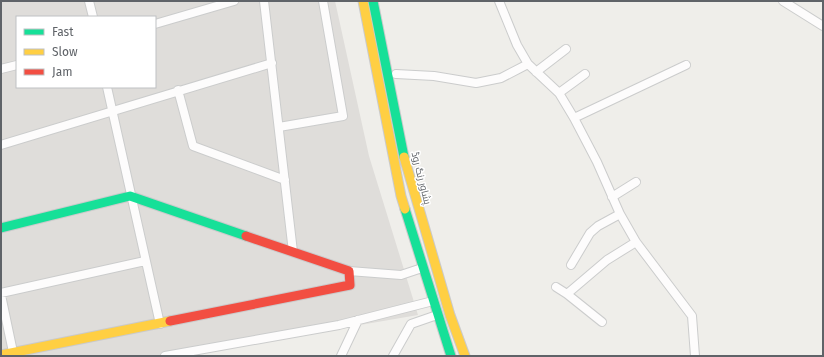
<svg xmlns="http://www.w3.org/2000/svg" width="824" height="357" viewBox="0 0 824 357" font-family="'Fira Sans',Cairo,sans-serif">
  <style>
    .industrial { fill: #dfddda; fill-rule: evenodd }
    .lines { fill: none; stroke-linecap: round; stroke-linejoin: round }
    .street-casing { stroke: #cbcccc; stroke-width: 10 }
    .fast-casing { stroke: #cacacb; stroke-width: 11 }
    .slow-casing { stroke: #cacacb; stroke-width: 11 }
    .jam-casing { stroke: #cacacb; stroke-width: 11 }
    .street { stroke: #fdfcfc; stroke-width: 8 }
    .fast { stroke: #16e098; stroke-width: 9 }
    .slow { stroke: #ffcf43; stroke-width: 9 }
    .jam { stroke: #f24e42; stroke-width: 9 }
    .labels { text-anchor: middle; stroke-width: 3; stroke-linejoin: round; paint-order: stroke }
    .street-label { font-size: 10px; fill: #5f6368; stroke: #fff }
  </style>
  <rect width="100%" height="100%" fill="#efeeea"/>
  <path class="industrial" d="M 1,1 L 335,1 L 369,156 L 418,315 L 181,356 L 1,356 ZM 17,17 L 155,17 L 155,87 L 17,87 Z"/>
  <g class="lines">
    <g class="street-casing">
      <path id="street" d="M 89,1 L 93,17
        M 264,1 L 293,252
        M 499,1 L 517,45 L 528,64 L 559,93 L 574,118 L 597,162 L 620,214 L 636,242 L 692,316 L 695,356
        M 783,1 L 823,26
        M 155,24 L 234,1
        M 1,69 L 17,65
        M 536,72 L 566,49
        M 396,74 L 434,76 L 476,83 L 501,78 L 528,64
        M 107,87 L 160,324
        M 178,90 L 193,146 L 285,180
        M 559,93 L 585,74
        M 574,118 L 686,65
        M 279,127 L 343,116 L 323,1
        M 1,145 L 272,63
        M 612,197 L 636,182
        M 571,265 L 590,233 L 598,226 L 620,214
        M 349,271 L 401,275 L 422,268
        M 556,287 L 567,294
        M 1,293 L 145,261
        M 1,295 L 13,352
        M 602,322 L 567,294 L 607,260 L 636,242
        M 165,356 L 339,325 L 433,301
        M 341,356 L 358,320
        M 393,356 L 411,324 L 437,315"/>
    </g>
    <g class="fast-casing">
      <path id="fast" d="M 373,1 L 404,157
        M 405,209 L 451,356
        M 1,228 L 130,196 L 246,236"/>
    </g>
    <g class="slow-casing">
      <path id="slow" d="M 363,1 L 401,196 L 405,209
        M 404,157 L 450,315 L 465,356
        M 1,355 L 170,321"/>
    </g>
    <g class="jam-casing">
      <path id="jam" d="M 170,321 L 350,285 L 349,271 L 246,236"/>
    </g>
    <use href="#street" class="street"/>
    <use href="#fast" class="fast"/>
    <use href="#slow" class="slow"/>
    <use href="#jam" class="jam"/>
  </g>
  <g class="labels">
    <g class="street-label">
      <text transform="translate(422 178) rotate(76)" y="4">پشاور رنگ روڈ</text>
    </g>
  </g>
  <rect width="824" height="357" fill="none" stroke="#5f6368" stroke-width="4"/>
  <rect x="16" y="16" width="140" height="72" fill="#ffffff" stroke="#bfc1c3"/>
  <rect x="24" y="29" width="20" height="6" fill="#16e098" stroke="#bfc1c3"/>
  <text x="52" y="36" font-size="12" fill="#5f6368">Fast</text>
  <rect x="24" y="49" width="20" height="6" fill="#ffcf43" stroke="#bfc1c3"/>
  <text x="52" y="56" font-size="12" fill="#5f6368">Slow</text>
  <rect x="24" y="69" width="20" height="6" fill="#f24e42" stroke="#bfc1c3"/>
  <text x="52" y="76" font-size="12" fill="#5f6368">Jam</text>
</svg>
